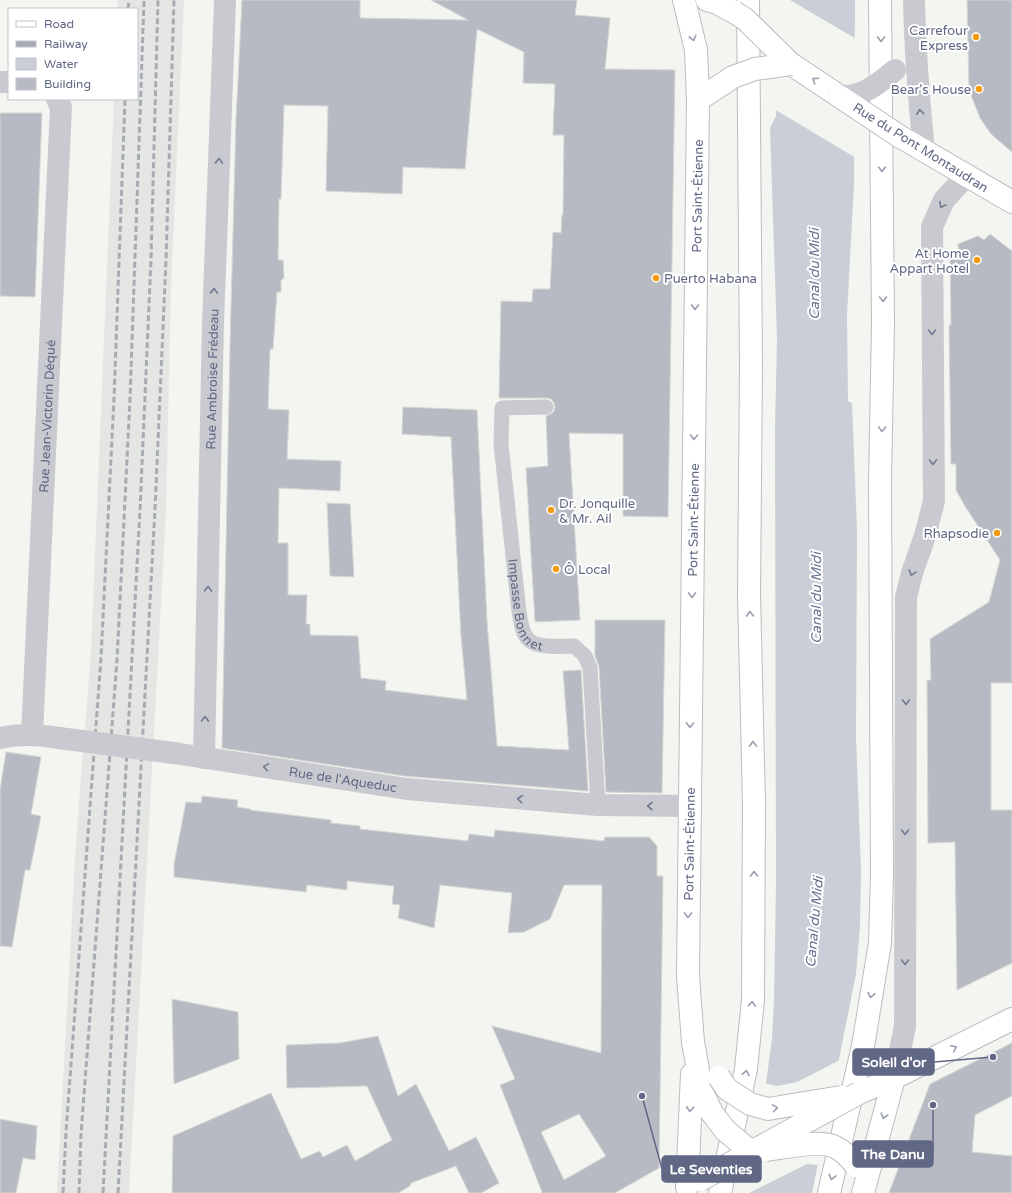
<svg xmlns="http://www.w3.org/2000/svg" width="1012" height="1193" viewBox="0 0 1012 1193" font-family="'Varela Round',sans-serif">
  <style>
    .built { fill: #e4e6e4 }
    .water { fill: #caced6 }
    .pier { fill: #f3f5f0 }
    .building { fill: #b7bac2; stroke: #d5d6d3; fill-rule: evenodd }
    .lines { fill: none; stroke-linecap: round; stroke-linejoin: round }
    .secondary-casing { stroke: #bbbcc3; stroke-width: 24 }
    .primary-casing { stroke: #bbbcc2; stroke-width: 24 }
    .lane { stroke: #c9cacf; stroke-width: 15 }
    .street { stroke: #c9cacf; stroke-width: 22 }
    .secondary { stroke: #fff; stroke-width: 22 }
    .primary { stroke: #fff; stroke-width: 22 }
    .rail { stroke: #a8aab2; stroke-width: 3; stroke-dasharray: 6 3; stroke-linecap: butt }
    .primary-bridge-casing { stroke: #bbbcc2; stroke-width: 24; stroke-linecap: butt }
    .street-bridge { stroke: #c9cacf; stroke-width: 22 }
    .primary-bridge { stroke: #fff; stroke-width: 22 }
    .oneway { stroke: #989db0 }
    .oneway2 { stroke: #717790 }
    .poi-dot { fill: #f39b13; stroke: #fff; stroke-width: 1.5 }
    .labels { text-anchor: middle; stroke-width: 4; stroke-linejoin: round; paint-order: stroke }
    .poi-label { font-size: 13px; fill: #616885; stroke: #fff; text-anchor: end }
    .street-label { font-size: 13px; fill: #616885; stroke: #fff }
    .water-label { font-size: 14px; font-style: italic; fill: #667590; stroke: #fff }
    .leader { fill: none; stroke: #616885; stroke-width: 1.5 }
    .callout-dot { fill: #616885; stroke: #fff; stroke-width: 1.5 }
    .callout { fill: #616885; stroke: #616885; stroke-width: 1.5 }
    .callout-label { font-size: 14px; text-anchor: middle; font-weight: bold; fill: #fff }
  </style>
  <rect width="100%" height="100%" fill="#f3f5f0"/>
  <path class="built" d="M 118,0 L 184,0 L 171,286 L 166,510 L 158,659 L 129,1193 L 57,1193 L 76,842 L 91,651 L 114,99 L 137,99 L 137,9 L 117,9 Z"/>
  <path class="water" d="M 778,0 L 855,0 L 854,184 L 847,315 L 848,401 L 852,403 L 857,530 L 856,737 L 861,869 L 860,926 L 856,974 L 812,1193 L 743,1193 L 766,1083 L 772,1039 L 774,1000 L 776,884 L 775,428 L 777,339 L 770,128 L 776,116 Z"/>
  <path class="pier" d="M 776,0 L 790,0 L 858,40 L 856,158 L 774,109 Z
    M 840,1060 L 819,1165 L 807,1164 L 749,1193 L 741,1193 L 764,1083 L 777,1086 L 797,1082 Z"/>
  <path class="building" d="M 242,0 L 360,0 L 360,18 L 468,20 L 431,0 L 577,0 L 575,15 L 610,18 L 605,69 L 675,70 L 668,517 L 623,516 L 623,434 L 569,433 L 580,620 L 535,622 L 526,468 L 548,466 L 546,416 L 551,414 L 554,411 L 555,407 L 554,403 L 551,399 L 546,398 L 499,398 L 501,301 L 532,302 L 533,289 L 550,289 L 553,232 L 561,233 L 562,215 L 563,215 L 564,135 L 553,135 L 555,84 L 523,83 L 524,52 L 477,29 L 465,169 L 403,167 L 402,194 L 326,191 L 328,106 L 284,105 L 281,199 L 279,199 L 278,260 L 283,260 L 284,278 L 281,280 L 281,292 L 277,292 L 273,349 L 270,349 L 268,409 L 289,410 L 287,459 L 341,461 L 340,491 L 279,488 L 278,543 L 288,543 L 288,595 L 307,595 L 306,624 L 310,624 L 310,635 L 358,636 L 361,678 L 386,681 L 385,690 L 467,700 L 461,636 L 451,437 L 402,434 L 403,407 L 477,410 L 487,621 L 497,746 L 569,750 L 563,671 L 581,670 L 588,791 L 404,776 L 222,748 L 230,345 L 236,120 Z
    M 967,0 L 1012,0 L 1012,152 L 991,134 L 980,118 L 969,90 Z
    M 0,113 L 42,113 L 35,297 L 0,296 Z
    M 990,234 L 1012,251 L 1012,683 L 991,683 L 991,810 L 1012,810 L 1012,963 L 957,990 L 955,842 L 928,843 L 927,680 L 931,680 L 930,639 L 989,602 L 1000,560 L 965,506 L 956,490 L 956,464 L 951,464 L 949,325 L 951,325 L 950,253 L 959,253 L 958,244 L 978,236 L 984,240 Z
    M 327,503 L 350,504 L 354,577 L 330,576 Z
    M 595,620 L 665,620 L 662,793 L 606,792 L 599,667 L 595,656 Z
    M 6,752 L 41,757 L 31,814 L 41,816 L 30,870 L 25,870 L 12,947 L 0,946 L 0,790 Z
    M 202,796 L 238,800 L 237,807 L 250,809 L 250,810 L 331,820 L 331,823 L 360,826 L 360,829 L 468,841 L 469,834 L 494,837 L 495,830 L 604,841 L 605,837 L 649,837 L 657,846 L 657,876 L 663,876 L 659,1168 L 615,1193 L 541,1193 L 542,1192 L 500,1085 L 515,1079 L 492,1026 L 601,1053 L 602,885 L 564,885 L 550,919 L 524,932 L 508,933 L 512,893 L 440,885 L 434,928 L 398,918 L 400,905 L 392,904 L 394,886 L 347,881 L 347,890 L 307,885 L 306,892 L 174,877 L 174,864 L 186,802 L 201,803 ZM 579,1114 L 606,1156 L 564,1180 L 541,1132 Z
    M 172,999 L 238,1012 L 239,1059 L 174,1084 Z
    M 378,1036 L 398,1096 L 416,1084 L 449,1151 L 476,1137 L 499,1183 L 481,1193 L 469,1193 L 456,1166 L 411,1183 L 410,1186 L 398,1193 L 172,1193 L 173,1136 L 271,1093 L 301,1159 L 320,1151 L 323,1157 L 347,1145 L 355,1161 L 392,1140 L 367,1086 L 287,1088 L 286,1045 L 340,1043 Z
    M 1012,1043 L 1012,1096 L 975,1115 L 972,1152 L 1012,1156 L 1012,1193 L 889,1193 L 930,1084 Z
    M 0,1119 L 37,1126 L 35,1160 L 23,1158 L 16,1193 L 0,1193 Z"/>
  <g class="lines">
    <g class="secondary-casing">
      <path id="secondary" d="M 829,1193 L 863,1046 L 880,943 L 882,874 L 880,483 L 883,323 L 880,0"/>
    </g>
    <g class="primary-casing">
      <path id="primary" d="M 684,0 L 696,50 L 698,100 L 688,976 L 693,1042 L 702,1092 L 712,1113
        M 707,0 L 717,3 L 734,12
        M 791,64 L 839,96
        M 698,100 L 733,77
        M 899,136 L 1012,202
        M 859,1093 L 894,1078 L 1012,1019
        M 687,1187 L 692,1074
        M 720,1193 L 746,1069 L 753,1000 L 754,803 L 749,595 L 751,367 L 748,0
        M 863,1193 L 894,1078"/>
    </g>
    <path class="lane" id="s1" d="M 546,407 L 502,408 L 501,444 L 519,612 C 521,620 521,632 528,639 C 536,649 561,646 574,646 L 585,656 L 590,668 L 598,805"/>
    <g class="street">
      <path d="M 914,0 C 915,51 919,101 924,151"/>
      <path d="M 0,82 L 9,82"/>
      <path id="s2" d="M 32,735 L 61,107 L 57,99"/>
      <path d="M 0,738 C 20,733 39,735 59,738"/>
      <path id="s3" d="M 174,753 L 407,789 L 598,805 L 689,806"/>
      <path id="s4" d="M 204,758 L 213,323 L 225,0"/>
      <path d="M 894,1078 L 905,1027 L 906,597 L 912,573 L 925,536 L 934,501 L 932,227 L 944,200 L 967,175"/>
    </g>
    <use href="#secondary" class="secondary"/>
    <use href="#primary" class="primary"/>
    <path class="rail" d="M 128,9 L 129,0
      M 63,1193 L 66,1132 L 101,658 L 114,399 L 125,99
      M 79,1193 L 81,1134 L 117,660 L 130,399 L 144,0
      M 103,1193 L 140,510 L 151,259 L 158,0
      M 118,1193 L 155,509 L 166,260 L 174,0"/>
    <g class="primary-bridge-casing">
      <path id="primary-bridge" d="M 734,12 L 745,19 L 791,64
        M 733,77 L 755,69 L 791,64
        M 839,96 L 899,136
        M 719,1077 L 727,1089 L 750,1104 L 768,1109 L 841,1097
        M 712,1113 L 725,1130 L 751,1152
        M 766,1150 C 783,1148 820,1139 835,1147 C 844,1151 850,1158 856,1166
        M 700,1180 L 859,1093"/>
    </g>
    <path class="street-bridge" d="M 839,96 C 862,98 878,84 895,70
      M 59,738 L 174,753"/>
    <use href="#primary-bridge" class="primary-bridge"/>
  </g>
  <defs><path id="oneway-chevron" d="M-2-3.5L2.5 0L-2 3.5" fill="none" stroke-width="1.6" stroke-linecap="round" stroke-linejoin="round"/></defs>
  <g class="oneway">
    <use href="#oneway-chevron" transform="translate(693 38) rotate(76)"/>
    <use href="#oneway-chevron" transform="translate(881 39) rotate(90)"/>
    <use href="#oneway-chevron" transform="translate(815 80) rotate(-146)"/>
    <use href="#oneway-chevron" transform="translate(882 169) rotate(90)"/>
    <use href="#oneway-chevron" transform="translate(883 299) rotate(89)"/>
    <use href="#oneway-chevron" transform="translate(695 307) rotate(91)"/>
    <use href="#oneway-chevron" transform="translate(882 429) rotate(92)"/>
    <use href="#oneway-chevron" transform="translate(694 437) rotate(91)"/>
    <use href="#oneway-chevron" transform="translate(692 595) rotate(91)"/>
    <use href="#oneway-chevron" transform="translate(750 614) rotate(-91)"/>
    <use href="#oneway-chevron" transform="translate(690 725) rotate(91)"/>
    <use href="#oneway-chevron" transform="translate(753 744) rotate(-91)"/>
    <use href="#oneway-chevron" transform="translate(754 874) rotate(-90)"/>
    <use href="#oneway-chevron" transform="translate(688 915) rotate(91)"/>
    <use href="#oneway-chevron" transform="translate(871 995) rotate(99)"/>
    <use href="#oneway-chevron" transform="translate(752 1004) rotate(-86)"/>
    <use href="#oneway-chevron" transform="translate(954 1048) rotate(-27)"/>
    <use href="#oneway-chevron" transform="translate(746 1073) rotate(-79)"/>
    <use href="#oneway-chevron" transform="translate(775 1108) rotate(-9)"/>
    <use href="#oneway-chevron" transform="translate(690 1109) rotate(93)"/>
    <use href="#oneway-chevron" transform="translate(884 1116) rotate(105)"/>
    <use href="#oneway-chevron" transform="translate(832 1177) rotate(103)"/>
  </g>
  <g class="oneway2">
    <use href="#oneway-chevron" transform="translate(920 112) rotate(-96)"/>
    <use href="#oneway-chevron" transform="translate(219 161) rotate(-88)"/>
    <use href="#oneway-chevron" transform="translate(942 205) rotate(118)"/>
    <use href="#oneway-chevron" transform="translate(214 291) rotate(-88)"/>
    <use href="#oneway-chevron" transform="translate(932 332) rotate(90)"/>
    <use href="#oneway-chevron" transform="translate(933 462) rotate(90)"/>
    <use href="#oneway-chevron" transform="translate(912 573) rotate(107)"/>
    <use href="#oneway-chevron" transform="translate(208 589) rotate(-89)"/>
    <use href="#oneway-chevron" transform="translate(906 702) rotate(90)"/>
    <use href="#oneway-chevron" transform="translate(205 719) rotate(-89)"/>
    <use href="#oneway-chevron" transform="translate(266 767) rotate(-171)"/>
    <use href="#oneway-chevron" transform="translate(520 799) rotate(-175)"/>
    <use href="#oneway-chevron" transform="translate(650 806) rotate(-179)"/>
    <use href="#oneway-chevron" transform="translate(905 832) rotate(90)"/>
    <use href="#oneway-chevron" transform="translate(905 962) rotate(90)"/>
  </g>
  <g class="poi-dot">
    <circle cx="976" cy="37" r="4"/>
    <circle cx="979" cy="89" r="4"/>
    <circle cx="977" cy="260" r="4"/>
    <circle cx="656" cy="278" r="4"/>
    <circle cx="551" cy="510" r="4"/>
    <circle cx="997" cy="533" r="4"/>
    <circle cx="556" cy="569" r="4"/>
  </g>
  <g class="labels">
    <g class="poi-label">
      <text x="968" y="35">Carrefour<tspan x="968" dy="15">Express</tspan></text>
      <text x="971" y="94">Bear's House</text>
      <text x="969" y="258">At Home<tspan x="969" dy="15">Appart Hotel</tspan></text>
      <text x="664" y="283" text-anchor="start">Puerto Habana</text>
      <text x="559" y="508" text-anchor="start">Dr. Jonquille<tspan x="559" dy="15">&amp; Mr. Ail</tspan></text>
      <text x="989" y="538">Rhapsodie</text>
      <text x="564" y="574" text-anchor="start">Ô Local</text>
    </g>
    <g class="street-label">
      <text transform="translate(921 147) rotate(32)" y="5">Rue du Pont Montaudran</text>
      <text transform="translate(697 196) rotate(-89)" y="5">Port Saint-Étienne</text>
      <text dy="5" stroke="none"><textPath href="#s4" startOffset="379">Rue Ambroise Frédeau</textPath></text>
      <text dy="5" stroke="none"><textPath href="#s2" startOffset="319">Rue Jean-Victorin Déqué</textPath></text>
      <text transform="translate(693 520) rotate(-89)" y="5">Port Saint-Étienne</text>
      <text dy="5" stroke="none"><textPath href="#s1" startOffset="245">Impasse Bonnet</textPath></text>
      <text dy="5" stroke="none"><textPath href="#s3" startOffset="171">Rue de l'Aqueduc</textPath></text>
      <text transform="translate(689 844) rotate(-89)" y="5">Port Saint-Étienne</text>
    </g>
    <g class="water-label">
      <text transform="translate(814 274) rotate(-90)" y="5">Canal du Midi</text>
      <text transform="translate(816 598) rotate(-90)" y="5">Canal du Midi</text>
      <text transform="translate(814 922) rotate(-85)" y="5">Canal du Midi</text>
    </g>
  </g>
  <path class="leader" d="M993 1057L934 1062M933 1105L933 1154M642 1096L662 1169"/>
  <g class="callout-dot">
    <circle cx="993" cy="1057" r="4"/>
    <circle cx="933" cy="1105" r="4"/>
    <circle cx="642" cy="1096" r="4"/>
  </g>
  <g class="callout">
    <rect x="853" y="1049" width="81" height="26" rx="4"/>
    <rect x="853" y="1141" width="80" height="26" rx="4"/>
    <rect x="662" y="1156" width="99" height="26" rx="4"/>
  </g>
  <g class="callout-label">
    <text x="894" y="1067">Soleil d'or</text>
    <text x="893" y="1159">The Danu</text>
    <text x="711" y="1174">Le Seventies</text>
  </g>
  <rect x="8" y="8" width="130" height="92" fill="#ffffff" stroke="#c0c3ce"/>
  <rect x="16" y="21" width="20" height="6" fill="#ffffff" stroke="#c0c3ce"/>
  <text x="44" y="28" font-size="12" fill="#616885">Road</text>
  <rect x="16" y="41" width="20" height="6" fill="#a8aab2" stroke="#c0c3ce"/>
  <text x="44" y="48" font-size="12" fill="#616885">Railway</text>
  <rect x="16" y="58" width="20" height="12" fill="#caced6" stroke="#c0c3ce"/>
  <text x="44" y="68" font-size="12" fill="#616885">Water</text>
  <rect x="16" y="78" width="20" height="12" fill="#b7bac2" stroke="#c0c3ce"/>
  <text x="44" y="88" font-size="12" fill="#616885">Building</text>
</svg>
